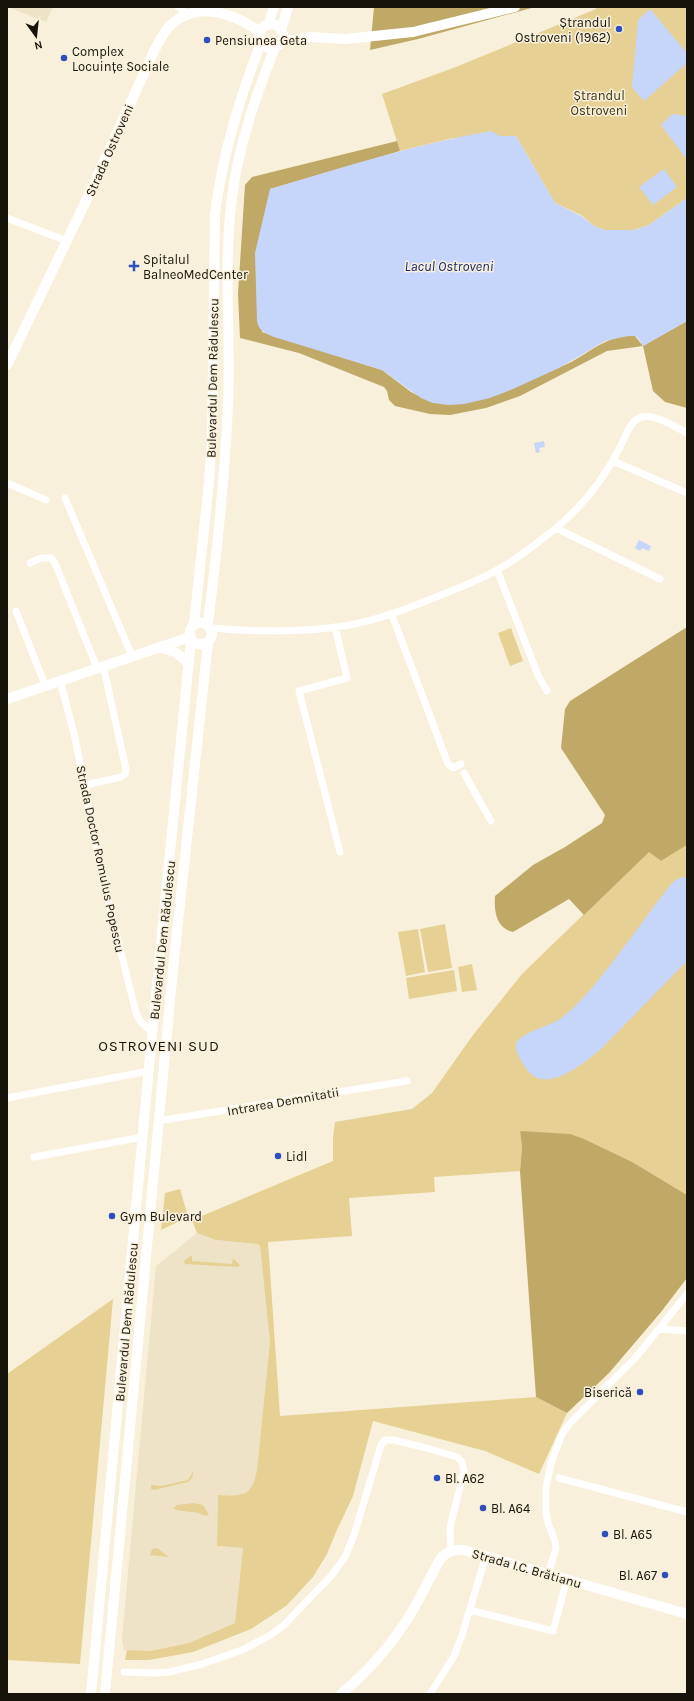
<svg xmlns="http://www.w3.org/2000/svg" width="694" height="1701" viewBox="0 0 694 1701" font-family="Karla,sans-serif">
  <style>
    .built { fill: #eee3c6 }
    .green { fill: #e6d093 }
    .forest { fill: #c0a867 }
    .water { fill: #c6d5fa }
    .lines { fill: none; stroke-linecap: round; stroke-linejoin: round }
    .street { stroke: #fff; stroke-width: 7 }
    .secondary { stroke: #fff; stroke-width: 10 }
    .poi-dot { fill: #2e4ebe; stroke: #f8f0da; stroke-width: 1.5 }
    .labels { text-anchor: middle; stroke-width: 3; stroke-linejoin: round; paint-order: stroke }
    .poi-label { font-size: 13px; fill: #16130b; stroke: #f8f0da; text-anchor: start }
    .park-label { font-size: 13px; fill: #3b3113; stroke: #f8f0da }
    .street-label { font-size: 13px; fill: #16130b; stroke: #f8f0da }
    .water-label { font-size: 14px; font-style: italic; fill: #15276a; stroke: #f8f0da }
    .quarter-label { font-size: 15px; letter-spacing: 1px; fill: #16130b; stroke: #f8f0da }
  </style>
  <rect width="100%" height="100%" fill="#f8f0da"/>
  <path class="built" d="M 8,7 L 53,7 L 46,22 Z
    M 197,1233 L 216,1240 L 257,1244 L 260,1247 L 268,1317 L 270,1341 L 257,1470 L 255,1484 L 249,1491 L 242,1495 L 218,1495 L 217,1546 L 243,1548 L 235,1623 L 189,1643 L 150,1651 L 124,1650 L 122,1639 L 156,1266 Z"/>
  <path class="green" d="M 596,7 L 687,7 L 687,198 L 649,225 L 634,230 L 605,230 L 594,226 L 581,215 L 555,203 L 516,136 L 453,138 L 400,151 L 382,94 L 456,67 L 596,9 Z
    M 511,628 L 523,661 L 510,666 L 498,633 Z
    M 687,845 L 687,1195 L 634,1163 L 520,1131 L 522,1147 L 520,1171 L 434,1177 L 435,1192 L 349,1198 L 352,1236 L 268,1242 L 280,1416 L 536,1397 L 567,1413 L 539,1474 L 485,1451 L 373,1421 L 353,1496 L 336,1532 L 327,1554 L 313,1577 L 286,1606 L 251,1629 L 193,1652 L 149,1660 L 125,1660 L 127,1650 L 150,1651 L 189,1643 L 235,1623 L 243,1548 L 217,1546 L 218,1495 C 243,1496 252,1497 257,1470 L 270,1341 L 260,1246 L 257,1244 L 216,1240 L 197,1233 L 192,1220 L 333,1161 L 333,1138 L 335,1122 L 412,1109 L 432,1093 L 473,1035 L 522,974 L 649,851 L 661,861 Z
    M 445,924 L 452,968 L 428,972 L 420,929 Z
    M 418,929 L 425,972 L 406,976 L 398,932 Z
    M 472,964 L 477,990 L 462,992 L 458,967 Z
    M 454,970 L 457,991 L 409,999 L 406,978 Z
    M 180,1189 L 188,1217 L 161,1230 L 165,1193 Z
    M 192,1255 L 192,1261 L 232,1264 L 233,1258 L 240,1265 L 238,1267 L 185,1264 L 184,1261 Z
    M 113,1299 L 80,1664 L 7,1660 L 7,1374 Z
    M 194,1470 L 192,1478 L 188,1482 L 154,1490 L 151,1489 L 151,1485 L 161,1486 L 188,1480 Z
    M 193,1503 L 203,1505 L 209,1515 L 205,1516 C 195,1509 183,1514 173,1508 L 177,1505 Z
    M 157,1548 L 169,1557 L 150,1555 L 152,1549 Z"/>
  <path class="forest" d="M 374,7 L 535,7 L 418,39 L 370,50 Z
    M 397,141 L 400,151 L 270,189 L 262,332 L 382,370 L 411,392 L 433,403 C 474,391 517,382 557,368 C 585,359 602,334 635,336 L 643,346 L 687,321 L 687,408 L 665,402 L 653,391 L 643,346 L 607,351 L 520,396 L 486,408 L 450,415 L 430,414 L 395,406 L 389,400 L 387,391 L 384,387 L 299,353 L 240,338 L 238,294 L 245,185 L 252,177 Z
    M 687,627 L 687,845 L 661,861 L 649,852 L 584,915 L 569,899 L 513,932 C 496,928 494,911 495,896 L 533,865 L 565,847 L 602,823 L 605,815 L 561,748 L 565,709 L 570,701 Z
    M 520,1131 L 570,1134 L 584,1139 L 634,1163 L 687,1195 L 687,1278 L 661,1312 L 609,1373 L 567,1413 L 536,1397 L 520,1171 L 522,1147 Z"/>
  <path class="water" d="M 650,9 L 687,53 L 687,63 L 644,101 L 632,87 L 638,20 Z
    M 672,114 L 687,116 L 687,160 L 661,125 Z
    M 491,131 L 500,136 L 516,136 L 555,203 L 581,216 L 594,226 L 605,230 L 634,230 L 649,225 L 687,198 L 687,321 L 643,346 L 638,338 L 635,336 L 627,336 L 605,341 L 559,368 L 513,389 L 490,398 L 464,404 L 449,405 L 433,403 L 421,398 L 382,370 L 274,337 C 265,333 259,331 257,321 L 255,253 L 270,189 C 344,167 416,144 491,131 Z
    M 664,169 L 677,187 L 653,205 L 639,187 Z
    M 544,441 L 545,447 L 539,448 L 540,452 L 536,453 L 534,443 Z
    M 639,540 L 651,546 L 649,551 L 642,548 L 640,551 L 635,548 Z
    M 687,877 L 687,961 L 600,1050 C 581,1065 544,1097 525,1067 C 521,1061 515,1052 516,1044 C 519,1033 550,1026 560,1019 C 577,1007 591,989 604,973 C 628,943 649,912 672,883 L 679,878 Z"/>
  <g class="lines">
    <path class="street" d="M 178,7 L 187,14
      M 7,218 L 67,241
      M 613,461 L 687,493
      M 7,483 L 46,500
      M 65,498 L 132,656
      M 556,528 L 660,579
      M 30,563 L 41,558 L 51,558 L 55,563 L 97,668
      M 497,570 L 538,675 L 547,691
      M 16,611 L 45,685
      M 392,615 L 448,764 L 453,768 L 461,764
      M 335,627 L 347,678 L 299,691 L 340,852
      M 211,628 C 257,632 304,633 350,625 C 378,620 404,610 431,599 C 453,590 476,582 497,570 C 518,558 538,543 556,528 C 584,505 605,478 621,445 C 626,436 630,420 642,417 C 656,414 675,427 687,433
      M 60,680 L 75,738 L 105,888 L 136,1013 C 139,1022 145,1027 153,1032
      M 464,773 L 491,821
      M 85,785 L 121,777 L 125,774 L 126,769 L 103,665
      M 7,1098 L 149,1071
      M 158,1121 L 407,1081
      M 34,1157 L 143,1137
      M 659,1329 L 687,1331
      M 559,1478 L 687,1512
      M 548,1574 L 556,1548 L 555,1541 L 548,1523 L 546,1512 L 546,1488 L 551,1463 L 562,1434 L 571,1422 L 636,1357 L 687,1294
      M 470,1610 L 553,1631 L 567,1579
      M 124,1672 L 155,1673 L 169,1672 L 202,1664 L 242,1650 L 269,1636 L 283,1626 L 331,1576 L 345,1557 L 354,1535 L 381,1445 L 385,1440 L 393,1440 L 423,1447 L 457,1457 L 462,1462 L 464,1472 L 450,1527 L 451,1551
      M 430,1694 L 454,1656 L 462,1635 L 486,1556"/>
    <path class="secondary" d="M259 36a12 12 0 1 1 24 0a12 12 0 1 1-24 0Z
      M 268,25 L 274,7
      M 281,30 L 288,7
      M 282,40 L 296,40 L 310,37 L 345,39 L 413,32 L 515,7
      M 7,365 L 85,203 L 155,49 C 160,40 164,31 172,24 C 198,0 235,14 260,32
      M 194,624 L 209,482 L 212,438 L 215,215 C 222,155 239,99 261,43
      M 208,624 C 217,551 225,478 228,404 C 231,336 223,266 232,198 C 238,146 256,96 275,47
      M 158,648 C 171,648 181,655 189,665
      M 7,699 L 190,637
      M 91,1694 L 151,1046 L 191,639
      M 105,1694 L 173,969 L 208,642 C 221,629 198,613 190,630 C 188,641 198,648 208,642
      M 341,1694 C 370,1670 394,1642 413,1610 C 423,1593 431,1575 441,1558 C 448,1551 454,1549 464,1550 L 687,1614"/>
  </g>
  <g class="poi-dot">
    <circle cx="619" cy="29" r="4"/>
    <circle cx="207" cy="40" r="4"/>
    <circle cx="64" cy="58" r="4"/>
    <path d="M132 260h4v4h4v4h-4v4h-4v-4h-4v-4h4z"/>
    <circle cx="278" cy="1156" r="4"/>
    <circle cx="112" cy="1216" r="4"/>
    <circle cx="640" cy="1392" r="4"/>
    <circle cx="437" cy="1478" r="4"/>
    <circle cx="483" cy="1508" r="4"/>
    <circle cx="605" cy="1534" r="4"/>
    <circle cx="665" cy="1575" r="4"/>
  </g>
  <g class="labels">
    <g class="poi-label">
      <text x="611" y="27" text-anchor="end">Ștrandul<tspan x="611" dy="15">Ostroveni (1962)</tspan></text>
      <text x="215" y="45">Pensiunea Geta</text>
      <text x="72" y="56">Complex<tspan x="72" dy="15">Locuințe Sociale</tspan></text>
      <text x="143" y="264">Spitalul<tspan x="143" dy="15">BalneoMedCenter</tspan></text>
      <text x="286" y="1161">Lidl</text>
      <text x="120" y="1221">Gym Bulevard</text>
      <text x="632" y="1397" text-anchor="end">Biserică</text>
      <text x="445" y="1483">Bl. A62</text>
      <text x="491" y="1513">Bl. A64</text>
      <text x="613" y="1539">Bl. A65</text>
      <text x="657" y="1580" text-anchor="end">Bl. A67</text>
    </g>
    <g class="park-label">
      <text x="599" y="100">Ștrandul<tspan x="599" dy="15">Ostroveni</tspan></text>
    </g>
    <g class="street-label">
      <text transform="translate(109 150) rotate(-66)" y="5">Strada Ostroveni</text>
      <text transform="translate(212 378) rotate(-89)" y="5">Bulevardul Dem Rădulescu</text>
      <text transform="translate(101 859) rotate(78)" y="5">Strada Doctor Romulus Popescu</text>
      <text transform="translate(162 940) rotate(-84)" y="5">Bulevardul Dem Rădulescu</text>
      <text transform="translate(283 1101) rotate(-10)" y="5">Intrarea Demnitatii</text>
      <text transform="translate(126 1322) rotate(-85)" y="5">Bulevardul Dem Rădulescu</text>
      <text transform="translate(527 1568) rotate(16)" y="5">Strada I.C. Brătianu</text>
    </g>
    <g class="water-label">
      <text x="449" y="271">Lacul Ostroveni</text>
    </g>
    <g class="quarter-label">
      <text x="159" y="1051">OSTROVENI SUD</text>
    </g>
  </g>
  <rect width="694" height="1701" fill="none" stroke="#16130b" stroke-width="16"/>
  <g transform="translate(36 36) rotate(165)" stroke="#f8f0da" stroke-width="3" paint-order="stroke">
  <path d="M0-3L7 15L0 10L-7 15Z" fill="#16130b"/>
  <text y="-6" font-size="11" font-weight="bold" text-anchor="middle" fill="#16130b">N</text>
  </g>
</svg>
